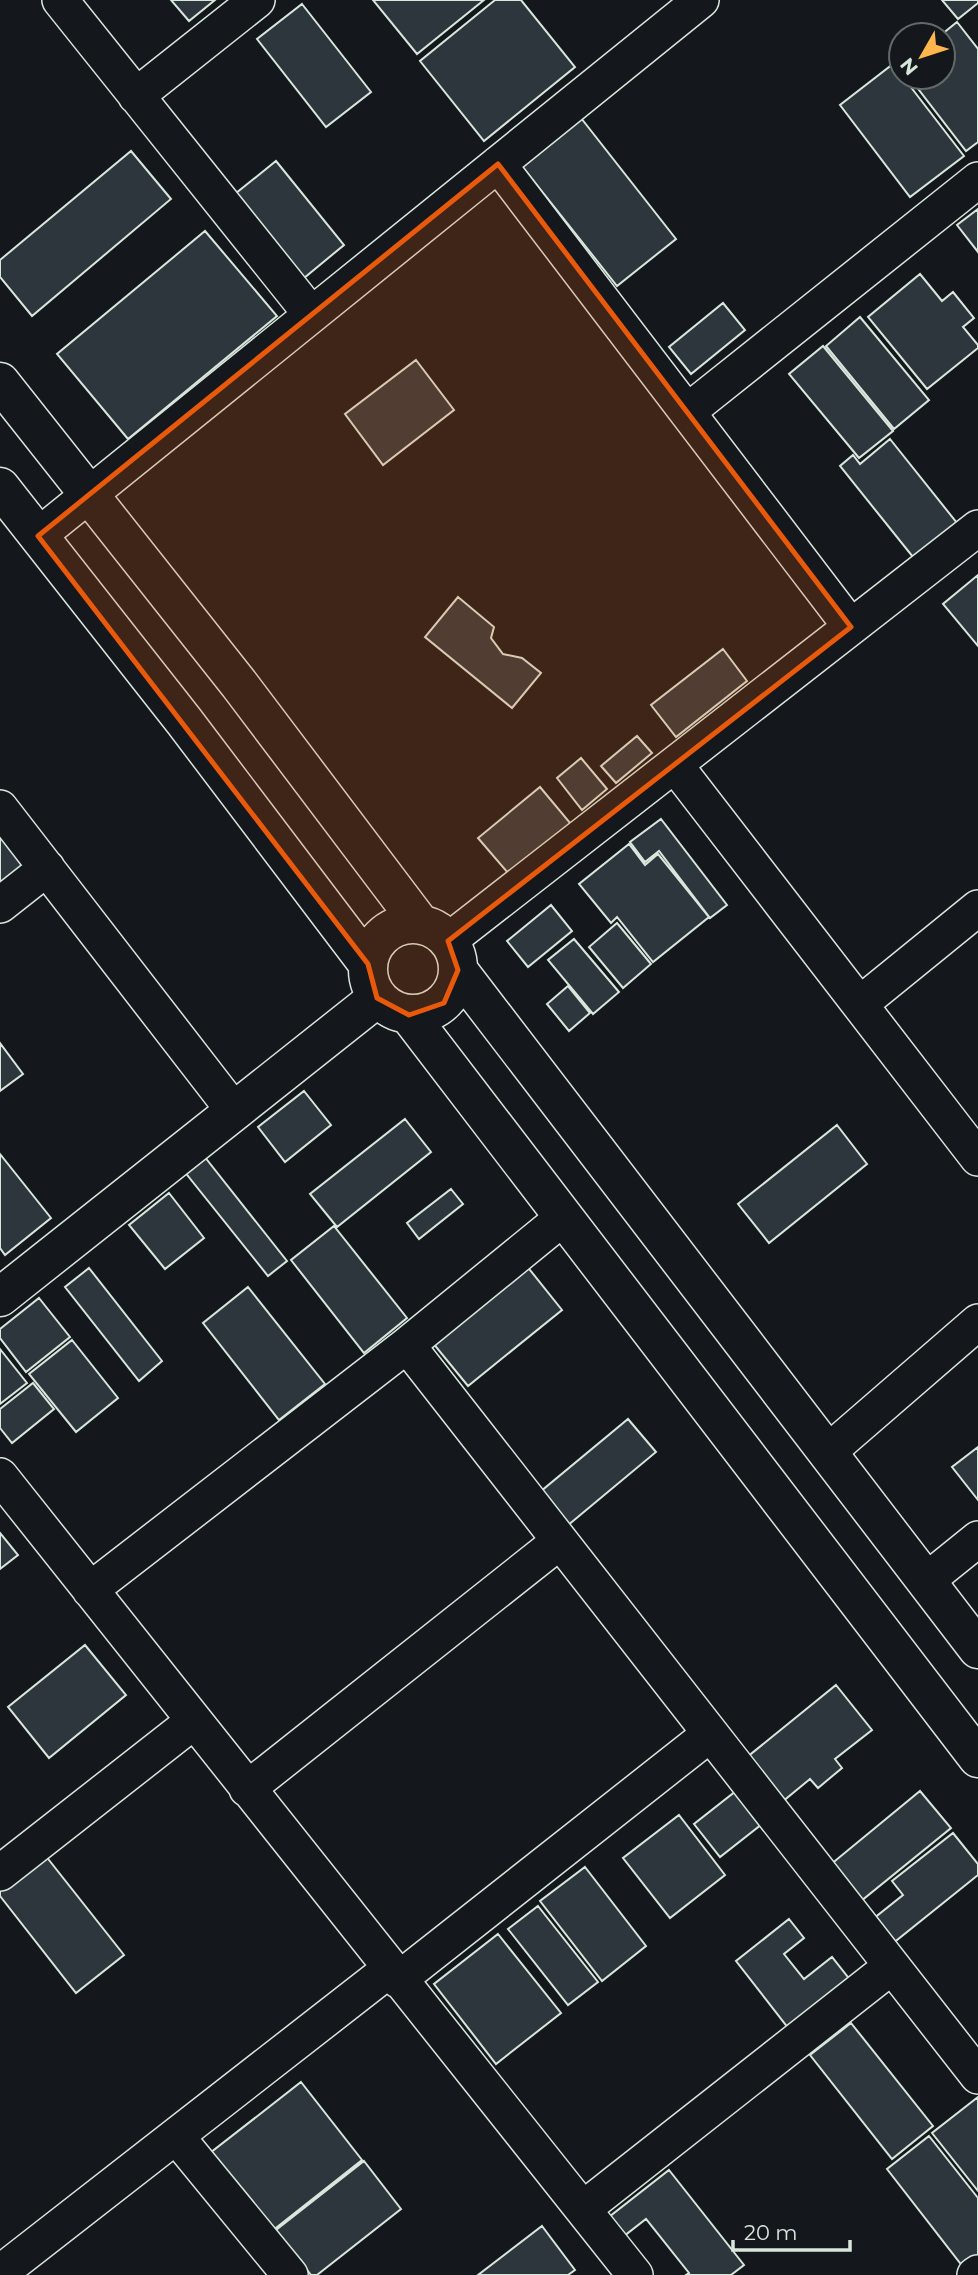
<svg xmlns="http://www.w3.org/2000/svg" width="978" height="2275" viewBox="0 0 978 2275" font-family="Montserrat,sans-serif">
  <style>
    .building { fill: #2c363c; stroke: #d8e6dc; stroke-width: 2 }
    .lines { fill: none; stroke-linecap: round; stroke-linejoin: round }
    .minor-casing { stroke: #d8e6dc; stroke-width: 38 }
    .tertiary-casing { stroke: #d8e6dc; stroke-width: 41 }
    .secondary-casing { stroke: #d8e6dc; stroke-width: 41 }
    .minor { stroke: #14181c; stroke-width: 35 }
    .tertiary { stroke: #14181c; stroke-width: 38 }
    .secondary { stroke: #14181c; stroke-width: 38 }
    .marked { fill: #e8590c; fill-opacity: 0.2; stroke: #e8590c; stroke-width: 5; stroke-linejoin: round }
  </style>
  <rect width="100%" height="100%" fill="#14181c"/>
  <path class="building" d="M 171,0 L 215,0 L 189,21 Z
    M 373,0 L 484,0 L 417,54 Z
    M 495,0 L 521,0 L 575,67 L 484,141 L 420,61 Z
    M 942,0 L 978,0 L 978,3 L 958,19 Z
    M 302,4 L 371,92 L 326,127 L 257,39 Z
    M 957,22 L 978,49 L 978,142 L 966,151 L 909,77 L 943,77 L 943,35 L 941,35 Z
    M 893,64 L 964,156 L 910,197 L 840,105 Z
    M 581,118 L 676,239 L 617,286 L 521,165 Z
    M 131,151 L 171,199 L 32,316 L 0,277 L 0,260 Z
    M 276,161 L 344,245 L 298,283 L 230,198 Z
    M 978,209 L 978,252 L 957,225 Z
    M 205,231 L 277,316 L 128,439 L 57,354 Z
    M 920,274 L 942,301 L 953,292 L 974,318 L 963,327 L 978,345 L 978,348 L 927,389 L 868,317 Z
    M 723,303 L 745,330 L 691,374 L 669,347 Z
    M 860,317 L 929,400 L 894,429 L 826,346 Z
    M 823,346 L 893,431 L 859,458 L 789,374 Z
    M 416,360 L 454,410 L 383,465 L 345,414 Z
    M 890,439 L 961,528 L 917,562 L 840,466 L 853,455 L 860,464 Z
    M 978,575 L 978,646 L 943,604 Z
    M 458,597 L 494,627 L 491,638 L 503,654 L 522,658 L 541,673 L 512,708 L 425,637 Z
    M 723,649 L 747,681 L 676,737 L 651,705 Z
    M 637,736 L 652,753 L 616,783 L 601,766 Z
    M 581,758 L 607,789 L 582,810 L 557,778 Z
    M 540,787 L 576,830 L 515,881 L 478,838 Z
    M 661,819 L 727,905 L 710,918 L 659,851 L 645,862 L 630,842 Z
    M 0,827 L 34,871 L 0,897 Z
    M 629,844 L 645,865 L 658,854 L 709,917 L 653,962 L 617,917 L 611,923 L 579,884 Z
    M 551,905 L 572,931 L 528,967 L 507,941 Z
    M 617,923 L 651,964 L 623,988 L 589,947 Z
    M 574,939 L 619,992 L 593,1014 L 548,960 Z
    M 568,986 L 590,1013 L 569,1031 L 547,1004 Z
    M 0,1043 L 23,1074 L 0,1091 Z
    M 304,1091 L 331,1125 L 285,1162 L 258,1127 Z
    M 405,1119 L 431,1152 L 337,1227 L 310,1194 Z
    M 837,1125 L 867,1164 L 769,1243 L 738,1204 Z
    M 0,1154 L 51,1218 L 5,1255 L 0,1248 Z
    M 204,1156 L 287,1261 L 268,1276 L 184,1171 Z
    M 451,1189 L 463,1204 L 419,1239 L 407,1223 Z
    M 169,1193 L 204,1238 L 165,1269 L 129,1225 Z
    M 334,1226 L 407,1318 L 364,1353 L 291,1260 Z
    M 526,1265 L 562,1310 L 468,1386 L 432,1342 Z
    M 89,1268 L 162,1361 L 139,1381 L 65,1287 Z
    M 248,1287 L 325,1384 L 279,1420 L 203,1323 Z
    M 39,1298 L 70,1337 L 26,1372 L 0,1338 L 0,1329 Z
    M 72,1340 L 118,1398 L 76,1432 L 29,1374 Z
    M 0,1349 L 27,1383 L 0,1404 Z
    M 33,1383 L 54,1409 L 12,1443 L 0,1428 L 0,1409 Z
    M 628,1419 L 656,1452 L 567,1526 L 540,1492 Z
    M 978,1447 L 978,1500 L 952,1467 Z
    M 0,1533 L 18,1555 L 0,1569 Z
    M 85,1645 L 126,1695 L 49,1758 L 8,1707 Z
    M 836,1685 L 872,1730 L 835,1759 L 842,1768 L 818,1788 L 810,1779 L 782,1802 L 746,1758 Z
    M 736,1791 L 762,1824 L 720,1857 L 694,1824 Z
    M 920,1791 L 951,1828 L 861,1901 L 830,1865 Z
    M 679,1815 L 725,1875 L 670,1918 L 623,1858 Z
    M 953,1833 L 978,1864 L 978,1875 L 892,1944 L 873,1919 L 903,1895 L 892,1881 Z
    M 45,1855 L 124,1955 L 76,1993 L 0,1896 L 0,1890 Z
    M 585,1867 L 646,1946 L 602,1981 L 540,1901 Z
    M 538,1906 L 598,1982 L 568,2005 L 508,1929 Z
    M 789,1919 L 804,1938 L 784,1954 L 804,1979 L 832,1957 L 851,1981 L 789,2029 L 736,1961 Z
    M 498,1934 L 561,2013 L 496,2064 L 434,1984 Z
    M 851,2023 L 933,2126 L 892,2159 L 810,2055 Z
    M 301,2082 L 362,2160 L 272,2231 L 210,2153 Z
    M 978,2097 L 978,2191 L 932,2133 Z
    M 929,2136 L 978,2198 L 978,2263 L 967,2272 L 887,2169 Z
    M 364,2161 L 401,2209 L 317,2275 L 311,2275 L 276,2230 Z
    M 669,2170 L 744,2265 L 731,2275 L 686,2275 L 689,2273 L 646,2219 L 624,2236 L 609,2217 Z
    M 542,2226 L 575,2270 L 568,2275 L 478,2275 Z"/>
  <g class="lines">
    <g class="minor-casing">
      <path id="minor" d="M 60,0 L 311,314
        M 136,96 L 257,0
        M 498,164 L 851,627
        M 687,412 L 978,180
        M 38,536 L 701,0
        M 675,765 L 978,1158
        M 0,808 L 235,1112
        M 0,905 L 47,868
        M 448,941 L 978,528
        M 860,1004 L 978,908
        M 407,1345 L 978,2076
        M 828,1452 L 978,1322
        M 0,1476 L 635,2275
        M 926,1581 L 978,1539
        M 90,1590 L 407,1345 L 564,1217
        M 247,1789 L 560,1541
        M 0,1873 L 194,1721
        M 398,1980 L 710,1734
        M 176,2136 L 290,2275
        M 583,2209 L 892,1966
        M 0,2273 L 390,1969
        M 975,2275 L 978,2273"/>
    </g>
    <g class="tertiary-casing">
      <path id="tertiary" d="M 0,1297 L 377,998"/>
    </g>
    <g class="secondary-casing">
      <path id="secondary" d="M 0,382 L 239,684 L 421,925
        M 0,487 L 184,721 L 368,964
        M368 969a45 45 0 1 1 90 0a45 45 0 1 1-90 0Z
        M 458,970 L 978,1649
        M 409,1015 L 978,1758"/>
    </g>
    <use href="#minor" class="minor"/>
    <use href="#tertiary" class="tertiary"/>
    <use href="#secondary" class="secondary"/>
  </g>
  <path class="marked" d="M 498,164 L 851,627 L 448,941 L 458,970 L 444,1003 L 409,1015 L 377,998 L 368,964 L 38,536 Z"/>
  <g transform="translate(922 56) rotate(231)"><circle r="33" fill="#14181c" stroke="#626a69" stroke-width="2"/>
  <path d="M0-5L12 26L0 18L-12 26Z" fill="#ffb74d"/>
  <text y="-10" font-size="19" font-weight="bold" text-anchor="middle" fill="#d8e6dc">N</text>
  </g>
  <path d="M733 2240v10h117v-10" fill="none" stroke="#d8e6dc" stroke-width="3.5"/>
  <text x="744" y="2240" font-size="21" fill="#d8e6dc" stroke="#14181c" stroke-width="5" paint-order="stroke">20 m</text>
</svg>
